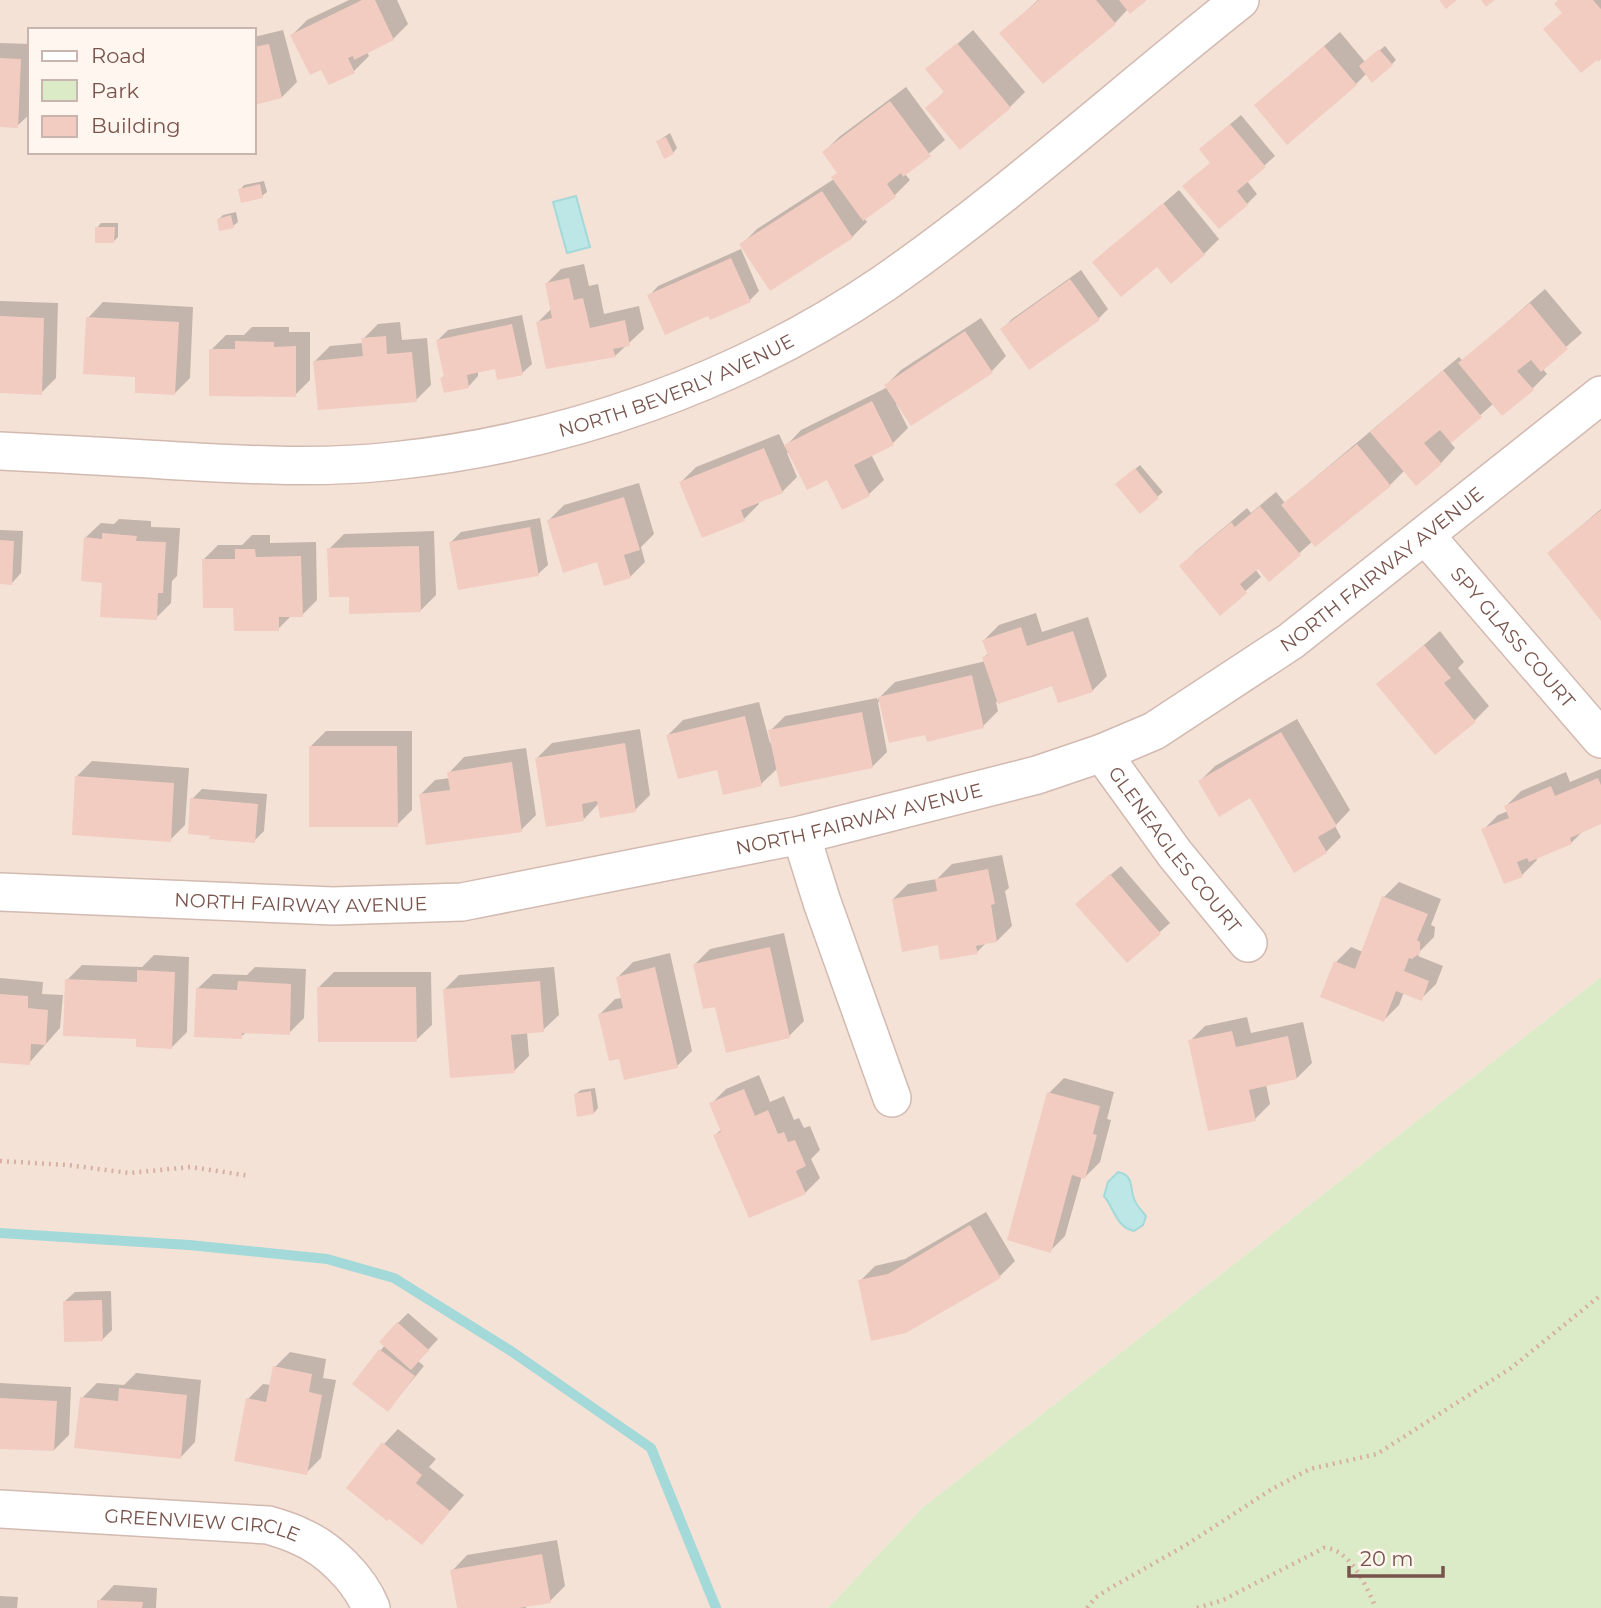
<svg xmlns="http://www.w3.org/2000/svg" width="1601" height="1608" viewBox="0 0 1601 1608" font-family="Montserrat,sans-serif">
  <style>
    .residential { fill: #f4e2d7; fill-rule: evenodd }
    .green { fill: #dbebc7 }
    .water { fill: #bde7e6; stroke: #a3d9d8; stroke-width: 2 }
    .shadow { fill: #0003 }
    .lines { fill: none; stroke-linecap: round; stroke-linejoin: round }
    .stream { stroke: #a3d9d8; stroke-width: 10 }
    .building { fill: #f2ccc1 }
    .minor-casing { stroke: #d2bab1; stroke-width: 40 }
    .path { stroke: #d8afa3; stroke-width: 4.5; stroke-dasharray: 2 5; stroke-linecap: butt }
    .minor { stroke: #fff; stroke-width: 37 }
    .labels { text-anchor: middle; stroke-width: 6; stroke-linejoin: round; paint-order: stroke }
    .street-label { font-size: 19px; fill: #78544c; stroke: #fff6f0 }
  </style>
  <rect width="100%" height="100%" fill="#fdf2e9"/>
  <path class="residential" d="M 0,0 L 1601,0 L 1601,977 L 922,1508 L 828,1608 L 0,1608 ZM 30,30 L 254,30 L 254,152 L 30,152 Z"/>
  <path class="green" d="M 1601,977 L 1601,1608 L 828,1608 L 922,1508 Z"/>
  <path class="water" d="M 576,196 L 590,247 L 567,253 L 553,202 Z
    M 1118,1172 C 1135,1175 1129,1189 1135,1201 C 1137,1206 1142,1211 1146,1216 L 1143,1225 L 1134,1231 C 1116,1227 1114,1208 1104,1196 L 1108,1182 Z"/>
  <path class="shadow" d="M 349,0 L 397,0 L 408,24 L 393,39 L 367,52 L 369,56 L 354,71 L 292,35 L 307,20 Z
    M 1038,0 L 1144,0 L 1128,9 L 1115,23 L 1002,33 Z
    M 1560,0 L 1601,0 L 1601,57 L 1563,13 Z
    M 283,30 L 297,82 L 282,97 L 254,104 L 254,37 Z
    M 973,30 L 1025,92 L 1010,107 L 927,108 L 945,91 L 928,70 Z
    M 1340,32 L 1365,62 L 1385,46 L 1396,60 L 1392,64 L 1367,73 L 1356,84 L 1256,106 Z
    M 0,43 L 30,44 L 30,114 L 17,126 L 0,126 Z
    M 906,87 L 945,140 L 905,174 L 910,180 L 895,195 L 864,218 L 867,222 L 852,237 L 742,244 L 757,229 L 834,179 L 839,172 L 824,152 L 839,137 Z
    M 1241,115 L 1275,156 L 1247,181 L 1257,194 L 1247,204 L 1212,162 L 1211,140 Z
    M 670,133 L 677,148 L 673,153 L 658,141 Z
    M 264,181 L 267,192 L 262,196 L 240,190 L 244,185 Z
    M 1179,190 L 1219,239 L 1204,254 L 1171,281 L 1158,265 L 1094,263 Z
    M 236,212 L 238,222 L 233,226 L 219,219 L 223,215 Z
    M 101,223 L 118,223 L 118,237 L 114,241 L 97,228 Z
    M 741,249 L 759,291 L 750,300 L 709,314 L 649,296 L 658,286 Z
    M 584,264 L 589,286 L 598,284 L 604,314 L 639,306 L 644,329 L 615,356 L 538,322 L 552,308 L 546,284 L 561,269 Z
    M 1081,270 L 1108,309 L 1098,319 L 1002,329 L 1012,319 Z
    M 1545,289 L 1582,333 L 1542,368 L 1547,374 L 1532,389 L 1494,403 L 1450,442 L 1455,448 L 1441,463 L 1405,470 L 1390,485 L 1313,541 L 1269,580 L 1258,567 L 1255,569 L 1261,577 L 1221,613 L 1181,566 L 1196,551 L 1247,508 L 1251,513 L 1276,492 L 1285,503 L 1459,357 L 1463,361 Z
    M 0,301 L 58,303 L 56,378 L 41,393 L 0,392 Z
    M 103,302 L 193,307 L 190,378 L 175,393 L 88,318 Z
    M 522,315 L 532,364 L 522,373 L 496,367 L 478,371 L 478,376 L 469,386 L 442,378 L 445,375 L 438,340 L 448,330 Z
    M 981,318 L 1006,356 L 992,371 L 896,404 L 908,428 L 893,443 L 871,454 L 884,480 L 868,495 L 828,478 L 790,452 L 787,453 L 797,477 L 782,492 L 758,501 L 759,504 L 744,519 L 681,482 L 696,467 L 779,434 L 785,447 L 801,430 L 888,387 L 886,385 L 901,370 Z
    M 400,322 L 402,340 L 427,338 L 431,385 L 416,400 L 315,361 L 330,346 L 363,343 L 363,339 L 378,324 Z
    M 252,327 L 289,327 L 289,332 L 310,332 L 310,380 L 295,395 L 211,350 L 226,335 L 244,335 Z
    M 1140,465 L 1163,492 L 1140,511 L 1122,480 Z
    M 639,483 L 654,534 L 641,547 L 645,562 L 630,577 L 598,560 L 549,520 L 564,505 Z
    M 1601,509 L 1601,619 L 1549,553 Z
    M 540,518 L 548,565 L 538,574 L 451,542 L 461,532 Z
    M 119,519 L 151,521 L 151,527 L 180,528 L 177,576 L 172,581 L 171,603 L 156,618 L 104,581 L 85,538 L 101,523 L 114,524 Z
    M 0,530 L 23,531 L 21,573 L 12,583 L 0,582 Z
    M 434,531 L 436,595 L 421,610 L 350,595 L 329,549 L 344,534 Z
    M 252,535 L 270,535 L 270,543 L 316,542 L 317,600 L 302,615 L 292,615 L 278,629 L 203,560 L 218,545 L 242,545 Z
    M 1036,613 L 1042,632 L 1088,617 L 1107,676 L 1092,691 L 1054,684 L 996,702 L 998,711 L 983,726 L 927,733 L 881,701 L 878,702 L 887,752 L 872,767 L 778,768 L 761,784 L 718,768 L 668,735 L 683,720 L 759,702 L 770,743 L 773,743 L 770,731 L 785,716 L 877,698 L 877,700 L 895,682 L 986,661 L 984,657 L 989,653 L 984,640 L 999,625 Z
    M 1440,631 L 1464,662 L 1458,668 L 1489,706 L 1474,721 L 1379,684 Z
    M 1297,719 L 1350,810 L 1335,826 L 1341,837 L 1326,852 L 1251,796 L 1200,781 L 1215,766 Z
    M 640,729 L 650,795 L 635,810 L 599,803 L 584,819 L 537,758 L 552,743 Z
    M 326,731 L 412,731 L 412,810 L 397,825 L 311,746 Z
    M 526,748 L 536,815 L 521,830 L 420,795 L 435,780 L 450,778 L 449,773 L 464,757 Z
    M 92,761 L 189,768 L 185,825 L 170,840 L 76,777 Z
    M 1601,769 L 1601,823 L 1584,830 L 1571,843 L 1536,858 L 1537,860 L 1522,875 L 1483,830 L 1498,815 L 1508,811 L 1506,806 L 1521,791 L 1566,772 L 1570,782 Z
    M 202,789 L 267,794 L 264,831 L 254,841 L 192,799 Z
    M 1002,855 L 1009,888 L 1005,891 L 1012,926 L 997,941 L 986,943 L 977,952 L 939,943 L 893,899 L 908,884 L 937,879 L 952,864 Z
    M 1121,866 L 1170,923 L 1127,961 L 1088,894 Z
    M 1399,882 L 1441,899 L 1431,925 L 1435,927 L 1434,937 L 1420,951 L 1418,956 L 1443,966 L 1436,984 L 1421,999 L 1404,992 L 1399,1005 L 1384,1020 L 1336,962 L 1351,947 L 1363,952 L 1384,897 Z
    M 784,933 L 804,1021 L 789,1036 L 716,1004 L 695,964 L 710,949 Z
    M 670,953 L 692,1051 L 677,1066 L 620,1057 L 600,1014 L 615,999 L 622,998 L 618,977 L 633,962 Z
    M 154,955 L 189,957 L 187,1032 L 172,1047 L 67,980 L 82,965 L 142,967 Z
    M 255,967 L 306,969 L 304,1018 L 289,1033 L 246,1032 L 241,1037 L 197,989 L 213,974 L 247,975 Z
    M 554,967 L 559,1015 L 543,1030 L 527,1032 L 529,1056 L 514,1071 L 444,990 L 459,975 Z
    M 334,972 L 431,972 L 432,1025 L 416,1040 L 319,987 Z
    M 0,978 L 43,982 L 42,994 L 63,995 L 60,1028 L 29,1063 L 0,1044 Z
    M 1247,1017 L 1251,1033 L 1303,1022 L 1312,1063 L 1297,1078 L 1266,1084 L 1270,1104 L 1255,1119 L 1190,1041 L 1205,1026 Z
    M 759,1075 L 770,1102 L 784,1096 L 794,1120 L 799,1118 L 804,1128 L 810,1126 L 820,1150 L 811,1159 L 820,1178 L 805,1193 L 715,1135 L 722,1129 L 711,1104 L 726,1089 Z
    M 1064,1078 L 1114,1092 L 1107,1119 L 1111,1120 L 1100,1162 L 1085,1177 L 1082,1176 L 1065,1236 L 1050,1251 L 1049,1093 Z
    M 595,1088 L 598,1108 L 594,1113 L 576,1094 L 581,1090 Z
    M 986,1212 L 1015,1261 L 1000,1276 L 860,1281 L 875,1266 L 905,1259 Z
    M 111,1291 L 112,1330 L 102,1340 L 65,1301 L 75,1292 Z
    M 408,1313 L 438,1339 L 418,1361 L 424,1366 L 388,1410 L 354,1384 L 385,1345 L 398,1323 Z
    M 290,1352 L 326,1359 L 323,1378 L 336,1380 L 321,1458 L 306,1473 L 248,1399 L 263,1384 L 271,1385 L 275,1367 Z
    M 136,1373 L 201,1380 L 195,1442 L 180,1458 L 82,1398 L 97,1383 L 124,1385 Z
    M 0,1383 L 71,1387 L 69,1435 L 54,1450 L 0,1447 Z
    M 398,1429 L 436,1459 L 429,1467 L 464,1495 L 422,1543 L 384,1444 Z
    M 557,1540 L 565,1586 L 550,1601 L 526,1605 L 526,1608 L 459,1608 L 452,1571 L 467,1555 Z
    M 114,1585 L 157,1588 L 156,1608 L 98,1608 L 99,1601 Z
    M 0,1596 L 18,1597 L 17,1608 L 0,1608 Z"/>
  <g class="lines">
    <path class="stream" d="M 0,1233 L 189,1245 L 327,1259 L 394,1278 L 511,1351 L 651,1448 L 716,1608"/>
  </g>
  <path class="building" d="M 362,0 L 375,0 L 394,40 L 354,60 L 353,56 L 348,58 L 355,73 L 329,85 L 321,70 L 310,75 L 290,35 Z
    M 1039,0 L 1096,0 L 1116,24 L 1043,84 L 999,33 Z
    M 1119,0 L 1147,0 L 1130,14 Z
    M 1439,0 L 1457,0 L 1446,9 Z
    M 1481,0 L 1495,0 L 1486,7 Z
    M 1558,0 L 1593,0 L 1601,9 L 1601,59 L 1598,62 L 1597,60 L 1581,73 L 1543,29 L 1562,13 L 1554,4 Z
    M 957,43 L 1011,108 L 960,150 L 925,108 L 944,92 L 925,69 Z
    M 269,44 L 282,98 L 254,105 L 254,47 Z
    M 1324,46 L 1357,85 L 1287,145 L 1254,105 Z
    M 1379,49 L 1393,65 L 1372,83 L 1359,66 Z
    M 0,58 L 21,59 L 18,128 L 0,127 Z
    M 890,101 L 931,156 L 903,177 L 901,173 L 887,184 L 896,197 L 863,221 L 831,177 L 837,173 L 822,152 Z
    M 1230,124 L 1266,167 L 1237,191 L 1248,205 L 1219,229 L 1182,186 L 1210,163 L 1199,149 Z
    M 666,137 L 674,154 L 664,159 L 656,141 Z
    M 260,184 L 263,198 L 241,203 L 238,189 Z
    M 822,191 L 853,238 L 770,291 L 739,244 Z
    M 1163,203 L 1205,255 L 1171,284 L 1157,267 L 1121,297 L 1092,262 Z
    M 231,215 L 234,228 L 219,231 L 217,219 Z
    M 95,227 L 115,227 L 114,243 L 95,243 Z
    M 731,258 L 751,302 L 710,320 L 708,316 L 665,335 L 647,295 Z
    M 569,278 L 574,300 L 583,298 L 590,328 L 625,320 L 630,346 L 613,349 L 616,357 L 546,369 L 536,322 L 552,318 L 545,283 Z
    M 1070,279 L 1100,320 L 1029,370 L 1000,329 Z
    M 1530,303 L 1568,349 L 1541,372 L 1531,360 L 1517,371 L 1534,390 L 1502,416 L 1458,363 Z
    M 0,316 L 44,318 L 42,395 L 0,393 Z
    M 86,317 L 179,322 L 175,395 L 135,393 L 135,377 L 83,374 Z
    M 512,324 L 523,375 L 497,380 L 495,369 L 467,375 L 469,388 L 444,393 L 440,378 L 444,377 L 436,340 Z
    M 965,331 L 993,373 L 911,426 L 884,385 Z
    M 386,336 L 387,354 L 412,352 L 417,402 L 318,410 L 313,361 L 363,356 L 361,338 Z
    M 235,341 L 274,342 L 274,347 L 296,346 L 296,397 L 209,396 L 209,349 L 235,349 Z
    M 1443,370 L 1482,417 L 1451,443 L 1440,430 L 1424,443 L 1442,464 L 1416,486 L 1370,432 Z
    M 872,401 L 894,445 L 854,465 L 870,496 L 842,510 L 827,480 L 807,490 L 784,445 Z
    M 1357,444 L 1391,486 L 1315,547 L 1281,505 Z
    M 764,448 L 783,493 L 741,510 L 745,521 L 702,538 L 679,482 Z
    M 1135,468 L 1159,498 L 1140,514 L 1115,484 Z
    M 624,497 L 640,550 L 624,555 L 631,578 L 604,586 L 597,562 L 563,573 L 547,520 Z
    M 1260,506 L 1301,555 L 1269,582 L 1258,569 L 1240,584 L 1247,593 L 1220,616 L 1179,566 L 1231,522 L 1235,527 Z
    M 1601,510 L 1601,621 L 1547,553 Z
    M 530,527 L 539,576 L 458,590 L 449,542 Z
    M 102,533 L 137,536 L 136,541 L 166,542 L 163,593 L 158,593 L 157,620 L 100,617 L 102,583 L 81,581 L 84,537 L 102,539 Z
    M 0,540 L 14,541 L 12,585 L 0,584 Z
    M 419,546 L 421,612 L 349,614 L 349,597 L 329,597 L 327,548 Z
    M 235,549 L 255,549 L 256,557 L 301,556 L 303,617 L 279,617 L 279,631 L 234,631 L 233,608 L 203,608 L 202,559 L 235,559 Z
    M 1021,627 L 1027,646 L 1073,631 L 1093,692 L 1058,703 L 1052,686 L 998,704 L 982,657 L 988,655 L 982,640 Z
    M 1424,645 L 1451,678 L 1444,683 L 1476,722 L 1435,755 L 1376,684 Z
    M 972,675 L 984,728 L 927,742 L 925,735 L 889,743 L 878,697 Z
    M 862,712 L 873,768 L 780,787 L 768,730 Z
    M 745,716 L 762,786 L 723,795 L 717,770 L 678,779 L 666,735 Z
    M 1281,732 L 1337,826 L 1318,837 L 1327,853 L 1294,873 L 1250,798 L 1219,817 L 1198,781 Z
    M 625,743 L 636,812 L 600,818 L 597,801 L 582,804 L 584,821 L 546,827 L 535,758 Z
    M 309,746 L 397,746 L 398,827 L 309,827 Z
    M 512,762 L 522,832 L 426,845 L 419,794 L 450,790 L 447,772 Z
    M 75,776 L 174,783 L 171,842 L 72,835 Z
    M 1598,778 L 1601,785 L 1601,824 L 1570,838 L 1572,844 L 1529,862 L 1527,858 L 1517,862 L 1523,877 L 1504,884 L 1481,829 L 1509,818 L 1504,806 L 1551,786 L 1555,796 Z
    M 190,798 L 258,804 L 255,843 L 209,839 L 210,836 L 188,834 Z
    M 988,869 L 995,904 L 991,905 L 997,942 L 976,946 L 978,954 L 940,960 L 938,945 L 902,952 L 892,899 L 937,891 L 935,879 Z
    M 1110,874 L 1161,934 L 1127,963 L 1075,904 Z
    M 1382,896 L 1428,914 L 1417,940 L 1420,942 L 1420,953 L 1412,959 L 1409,958 L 1404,971 L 1429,981 L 1422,1001 L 1396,991 L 1384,1022 L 1320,997 L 1334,961 L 1355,969 Z
    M 770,947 L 790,1038 L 726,1053 L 715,1007 L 703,1009 L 693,964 Z
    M 655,967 L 678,1068 L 624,1080 L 619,1059 L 609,1061 L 598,1014 L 623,1008 L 616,977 Z
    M 137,970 L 175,972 L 172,1049 L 136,1047 L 136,1039 L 63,1036 L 65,979 L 137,982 Z
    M 238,981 L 291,984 L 290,1035 L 242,1033 L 242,1039 L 194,1037 L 196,988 L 237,990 Z
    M 540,981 L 544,1032 L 511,1035 L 515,1073 L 450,1078 L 443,989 Z
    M 317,987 L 416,987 L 417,1042 L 318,1042 Z
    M 0,994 L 28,996 L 28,1008 L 48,1010 L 46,1045 L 31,1044 L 30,1065 L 0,1063 Z
    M 1232,1031 L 1236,1047 L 1288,1036 L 1297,1079 L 1249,1090 L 1256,1121 L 1208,1131 L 1188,1040 Z
    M 744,1089 L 755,1116 L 768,1110 L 778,1134 L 784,1132 L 788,1142 L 795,1140 L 806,1166 L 796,1171 L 806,1194 L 749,1218 L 713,1135 L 721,1132 L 709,1103 Z
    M 591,1091 L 594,1114 L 577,1117 L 574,1094 Z
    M 1047,1092 L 1100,1106 L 1093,1134 L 1097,1135 L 1085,1179 L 1072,1175 L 1051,1253 L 1007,1240 Z
    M 970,1225 L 1001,1278 L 906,1333 L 871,1341 L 858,1280 L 888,1274 Z
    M 102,1300 L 103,1341 L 64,1342 L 63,1301 Z
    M 397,1322 L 429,1350 L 411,1370 L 379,1342 Z
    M 379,1349 L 415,1376 L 388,1412 L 352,1384 Z
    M 273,1366 L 312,1374 L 309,1392 L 322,1395 L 307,1475 L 234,1461 L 246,1398 L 266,1402 Z
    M 119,1388 L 187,1395 L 181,1459 L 74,1448 L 80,1397 L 118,1401 Z
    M 0,1398 L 57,1401 L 54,1451 L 0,1449 Z
    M 382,1442 L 422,1475 L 416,1483 L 450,1511 L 422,1545 L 389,1519 L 387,1521 L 346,1488 Z
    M 542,1554 L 551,1603 L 519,1608 L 457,1608 L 450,1570 Z
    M 97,1600 L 143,1602 L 142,1608 L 97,1608 Z"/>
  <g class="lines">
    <g class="minor-casing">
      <g id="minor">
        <path id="s1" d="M 0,451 C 60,454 120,457 179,461 C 251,465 322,469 393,461 C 566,443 739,382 883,284 C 1007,198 1121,94 1240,0"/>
        <path id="s2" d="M 1425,535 L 1601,739"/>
        <path id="s3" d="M 1102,753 L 1175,854 L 1248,943"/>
        <path d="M 801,835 L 822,902 L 892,1098"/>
        <path id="s4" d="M 0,892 L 333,906 L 462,902 L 801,835 L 1037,775 L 1102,753 L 1154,731 L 1291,641 L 1601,395"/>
        <path id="s5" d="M 0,1509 L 268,1525 C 278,1528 289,1531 299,1536 C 328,1548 359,1578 371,1608"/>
      </g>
    </g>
    <path class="path" d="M 0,1161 L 68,1165 L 129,1173 L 191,1167 L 250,1176
      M 1087,1608 L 1095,1598 L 1107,1590 L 1186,1545 L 1272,1489 L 1310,1469 L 1377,1454 L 1511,1368 L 1601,1295
      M 1197,1608 L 1223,1600 L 1324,1548 C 1350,1548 1367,1588 1376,1608"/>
    <use href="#minor" class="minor"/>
  </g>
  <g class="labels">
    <g class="street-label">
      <text dy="7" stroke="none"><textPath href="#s1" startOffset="688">NORTH BEVERLY AVENUE</textPath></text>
      <text dy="7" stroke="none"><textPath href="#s4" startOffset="1456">NORTH FAIRWAY AVENUE</textPath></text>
      <text dy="7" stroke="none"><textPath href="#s2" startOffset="135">SPY GLASS COURT</textPath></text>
      <text dy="7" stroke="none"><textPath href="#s4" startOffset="868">NORTH FAIRWAY AVENUE</textPath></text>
      <text dy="7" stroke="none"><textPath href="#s3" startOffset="121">GLENEAGLES COURT</textPath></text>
      <text dy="7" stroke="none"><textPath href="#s4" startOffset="301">NORTH FAIRWAY AVENUE</textPath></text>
      <text dy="7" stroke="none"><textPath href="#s5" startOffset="203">GREENVIEW CIRCLE</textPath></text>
    </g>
  </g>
  <rect x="28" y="28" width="228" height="126" fill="#fff6f0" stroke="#c9b5ae" stroke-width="2"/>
  <rect x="42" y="51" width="35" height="10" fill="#ffffff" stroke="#c9b5ae" stroke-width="2"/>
  <text x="91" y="63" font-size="21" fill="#78544c">Road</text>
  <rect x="42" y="80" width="35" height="21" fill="#dbebc7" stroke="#c9b5ae" stroke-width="2"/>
  <text x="91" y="98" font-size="21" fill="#78544c">Park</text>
  <rect x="42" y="116" width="35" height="21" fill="#f2ccc1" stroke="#c9b5ae" stroke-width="2"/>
  <text x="91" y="133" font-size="21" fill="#78544c">Building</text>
  <path d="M1349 1566v10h94v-10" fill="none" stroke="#78544c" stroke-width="3.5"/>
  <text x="1360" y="1566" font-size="21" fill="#78544c" stroke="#fff6f0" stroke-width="5" paint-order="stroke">20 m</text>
</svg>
